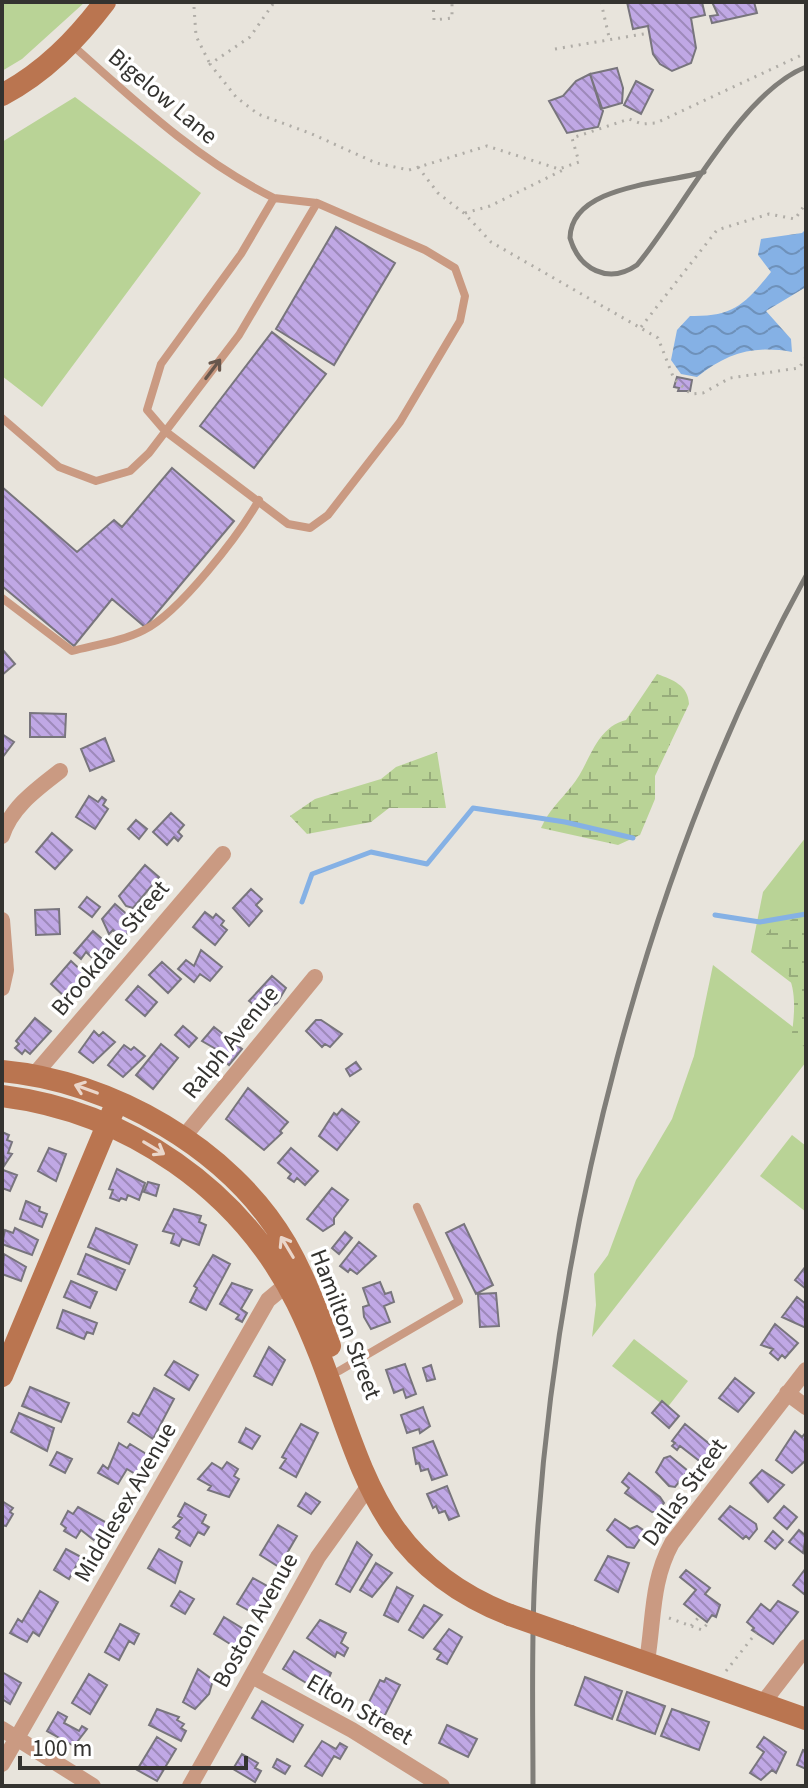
<svg xmlns="http://www.w3.org/2000/svg" width="808" height="1788" viewBox="0 0 808 1788" font-family="'Source Sans 3',sans-serif">
  <style>
    .green { fill: #b9d396 }
    .wetland { fill: url(#wetland-marsh) }
    .water { fill: url(#water-waves) }
    .lines { fill: none; stroke-linecap: round; stroke-linejoin: round }
    .stream { stroke: #85b1e5; stroke-width: 5 }
    .building { fill: url(#building-back-hatch); stroke: #78757d; stroke-width: 2 }
    .path { stroke: #b0ada7; stroke-width: 3; stroke-dasharray: 2 6; stroke-linecap: butt }
    .lane { stroke: #ca9a82; stroke-width: 8 }
    .street { stroke: #ca9a82; stroke-width: 16 }
    .secondary { stroke: #ba7550; stroke-width: 22 }
    .rail { stroke: #807e79; stroke-width: 5 }
    .secondary-bridge { stroke: #ba7550; stroke-width: 22 }
    .oneway { stroke: #68574d }
    .oneway2 { stroke: #ead6ca }
    .labels { text-anchor: middle; stroke-width: 7; stroke-linejoin: round; paint-order: stroke }
    .street-label { font-size: 24px; fill: #343330; stroke: #fff }
  </style>
  <defs>
    <pattern id="wetland-marsh" width="20" height="14" patternUnits="userSpaceOnUse" patternTransform="scale(2)"><rect width="20" height="14" fill="#b9d396"/><path d="M1 5h8M5 5V1M11 12h8M15 12V8" fill="none" stroke="#97ac7b"/></pattern>
    <pattern id="water-waves" width="16" height="10" patternUnits="userSpaceOnUse" patternTransform="scale(2)"><rect width="16" height="10" fill="#85b1e5"/><path d="M0 5q4-4 8 0t8 0" fill="none" stroke="#6e91ba"/></pattern>
    <pattern id="building-back-hatch" width="6" height="6" patternUnits="userSpaceOnUse" patternTransform="scale(2)"><rect width="6" height="6" fill="#c0a8e5"/><path d="M-1 5l2 2M0 0l6 6M5-1l2 2" fill="none" stroke="#9d89ba"/></pattern>
  </defs>
  <rect width="100%" height="100%" fill="#e8e4dc"/>
  <path class="green" d="M 2,2 L 85,2 L 22,59 L 2,71 Z
    M 75,97 L 201,193 L 42,407 L 2,376 L 2,142 Z
    M 806,837 L 806,994 L 751,952 L 763,892 Z
    M 713,965 L 806,1037 L 806,1062 L 592,1337 L 596,1305 L 594,1274 L 608,1255 L 636,1180 L 672,1119 L 694,1056 Z
    M 792,1135 L 806,1146 L 806,1212 L 760,1176 Z
    M 634,1339 L 688,1381 L 667,1408 L 612,1366 Z"/>
  <path class="wetland" d="M 657,674 C 673,680 688,685 689,704 L 655,776 L 655,799 L 640,835 L 618,845 L 541,828 C 549,810 559,802 571,787 C 590,765 594,728 626,720 Z
    M 437,752 L 446,808 L 389,808 L 371,822 L 307,834 L 290,816 L 315,799 L 381,779 L 396,767 Z
    M 806,911 L 806,1049 L 792,1033 C 798,986 792,975 765,936 L 774,925 L 786,923 Z"/>
  <path class="water" d="M 806,229 L 806,287 L 766,311 L 791,339 L 792,352 C 754,345 727,353 697,377 L 681,374 L 671,360 L 677,330 L 690,316 C 734,317 745,304 771,272 L 758,255 L 761,239 L 802,233 Z"/>
  <g class="lines">
    <path class="stream" d="M 302,902 L 312,874 L 371,852 L 427,864 L 473,808 L 565,822 L 633,838
      M 715,915 L 760,922 L 806,914"/>
  </g>
  <path class="building" d="M 627,2 L 702,2 L 705,15 L 691,18 L 696,48 L 691,63 L 672,71 L 660,64 L 653,54 L 648,26 L 633,29 Z
    M 712,2 L 754,2 L 757,13 L 712,23 L 710,16 L 718,15 Z
    M 617,68 L 623,88 L 622,103 L 601,109 L 590,74 Z
    M 590,74 L 603,111 L 598,127 L 567,133 L 549,101 L 563,96 L 576,81 Z
    M 636,81 L 653,90 L 641,114 L 624,105 Z
    M 336,227 L 395,263 L 334,365 L 276,329 Z
    M 272,332 L 326,374 L 254,468 L 200,426 Z
    M 677,377 L 692,380 L 690,391 L 678,391 L 679,388 L 674,387 Z
    M 172,468 L 234,521 L 145,627 L 112,599 L 74,646 L 2,586 L 2,487 L 77,552 L 114,520 L 122,527 Z
    M 2,649 L 15,664 L 2,675 Z
    M 30,713 L 66,714 L 65,737 L 30,737 Z
    M 2,734 L 14,742 L 2,758 Z
    M 105,738 L 114,761 L 90,771 L 81,749 Z
    M 89,796 L 98,802 L 102,797 L 106,800 L 103,805 L 108,809 L 95,829 L 76,817 Z
    M 171,813 L 184,825 L 178,832 L 182,836 L 178,841 L 174,837 L 167,845 L 153,832 Z
    M 136,820 L 147,829 L 139,839 L 128,829 Z
    M 52,833 L 72,850 L 55,869 L 36,852 Z
    M 145,865 L 159,877 L 133,908 L 126,906 L 119,896 Z
    M 251,889 L 262,899 L 256,905 L 262,911 L 249,926 L 233,908 Z
    M 87,897 L 100,907 L 92,917 L 79,907 Z
    M 115,904 L 137,923 L 122,939 L 113,930 L 109,934 L 102,919 Z
    M 59,909 L 60,934 L 36,935 L 35,910 Z
    M 205,912 L 213,918 L 216,914 L 224,921 L 221,925 L 227,930 L 215,945 L 193,927 Z
    M 93,931 L 114,949 L 100,965 L 86,952 L 81,959 L 74,953 Z
    M 201,950 L 222,967 L 210,981 L 200,974 L 194,982 L 178,969 L 186,960 L 194,966 Z
    M 71,961 L 86,975 L 66,998 L 51,984 Z
    M 162,962 L 181,979 L 168,993 L 149,975 Z
    M 272,976 L 286,988 L 277,1003 L 267,1010 L 261,1005 L 258,1008 L 249,1001 Z
    M 138,986 L 157,1002 L 145,1016 L 126,1000 Z
    M 35,1018 L 51,1031 L 30,1054 L 25,1050 L 22,1054 L 15,1048 L 19,1044 L 16,1041 Z
    M 316,1020 L 321,1020 L 342,1034 L 330,1047 L 325,1044 L 322,1047 L 306,1031 Z
    M 183,1026 L 197,1038 L 189,1047 L 175,1035 Z
    M 214,1027 L 242,1049 L 229,1065 L 218,1056 L 221,1052 L 202,1041 Z
    M 94,1031 L 99,1036 L 103,1032 L 115,1042 L 93,1063 L 79,1052 Z
    M 161,1044 L 178,1058 L 153,1089 L 136,1075 Z
    M 124,1045 L 131,1050 L 134,1047 L 145,1056 L 123,1077 L 108,1065 Z
    M 356,1062 L 361,1069 L 350,1076 L 346,1069 Z
    M 248,1088 L 288,1122 L 280,1131 L 282,1133 L 264,1150 L 226,1119 Z
    M 342,1109 L 359,1122 L 337,1150 L 319,1136 L 334,1113 L 337,1115 Z
    M 2,1132 L 9,1135 L 7,1140 L 12,1142 L 8,1153 L 12,1154 L 4,1166 Z
    M 49,1148 L 66,1154 L 56,1181 L 38,1171 Z
    M 291,1148 L 318,1171 L 305,1185 L 297,1178 L 294,1182 L 288,1178 L 291,1174 L 278,1163 Z
    M 117,1169 L 145,1183 L 139,1200 L 128,1195 L 126,1200 L 121,1198 L 119,1201 L 110,1198 L 113,1190 L 109,1189 Z
    M 3,1170 L 17,1175 L 10,1191 L 2,1188 Z
    M 148,1182 L 159,1185 L 156,1196 L 144,1192 Z
    M 332,1188 L 348,1200 L 334,1218 L 334,1224 L 323,1231 L 307,1219 Z
    M 26,1201 L 40,1207 L 39,1211 L 47,1214 L 42,1227 L 20,1219 Z
    M 174,1209 L 201,1216 L 199,1222 L 206,1225 L 199,1245 L 182,1239 L 179,1246 L 171,1243 L 174,1234 L 163,1231 Z
    M 464,1224 L 493,1285 L 476,1294 L 446,1233 Z
    M 15,1228 L 38,1240 L 32,1255 L 2,1244 L 5,1230 L 13,1233 Z
    M 96,1228 L 137,1245 L 129,1264 L 88,1247 Z
    M 345,1232 L 352,1238 L 339,1254 L 332,1248 Z
    M 359,1242 L 376,1256 L 357,1274 L 350,1269 L 348,1272 L 340,1266 Z
    M 4,1254 L 26,1267 L 21,1281 L 2,1274 Z
    M 86,1254 L 125,1270 L 116,1290 L 78,1274 Z
    M 213,1255 L 230,1264 L 206,1310 L 190,1302 L 197,1288 L 194,1286 Z
    M 806,1266 L 806,1289 L 795,1280 Z
    M 71,1281 L 97,1292 L 90,1308 L 64,1297 Z
    M 380,1282 L 385,1294 L 391,1292 L 394,1302 L 384,1306 L 390,1322 L 371,1329 L 364,1317 L 363,1307 L 369,1305 L 363,1288 Z
    M 232,1283 L 252,1290 L 241,1309 L 247,1313 L 242,1322 L 236,1319 L 239,1315 L 220,1304 Z
    M 496,1293 L 499,1326 L 480,1327 L 478,1294 Z
    M 797,1297 L 806,1304 L 806,1328 L 782,1317 Z
    M 63,1310 L 97,1323 L 93,1334 L 87,1332 L 84,1339 L 57,1328 Z
    M 775,1324 L 798,1343 L 785,1358 L 782,1355 L 778,1360 L 770,1353 L 773,1349 L 761,1345 Z
    M 269,1347 L 285,1360 L 272,1385 L 254,1376 Z
    M 174,1361 L 198,1375 L 189,1390 L 165,1375 Z
    M 405,1364 L 416,1394 L 406,1398 L 403,1389 L 394,1393 L 386,1370 Z
    M 431,1365 L 435,1379 L 427,1381 L 423,1368 Z
    M 735,1378 L 754,1393 L 738,1412 L 719,1398 Z
    M 30,1387 L 69,1403 L 61,1422 L 22,1406 Z
    M 154,1388 L 174,1399 L 153,1439 L 128,1422 L 133,1413 L 139,1416 Z
    M 662,1401 L 679,1416 L 669,1428 L 652,1413 Z
    M 423,1407 L 430,1426 L 420,1433 L 419,1429 L 407,1433 L 401,1415 Z
    M 19,1413 L 54,1428 L 47,1451 L 11,1432 Z
    M 301,1424 L 318,1433 L 296,1477 L 280,1468 L 286,1459 L 282,1457 Z
    M 685,1424 L 718,1451 L 706,1466 L 680,1446 L 677,1450 L 672,1446 L 675,1443 L 672,1441 Z
    M 246,1428 L 260,1436 L 252,1449 L 239,1442 Z
    M 795,1431 L 802,1437 L 806,1432 L 806,1460 L 792,1473 L 776,1460 Z
    M 433,1441 L 447,1475 L 432,1480 L 428,1469 L 421,1471 L 419,1463 L 416,1464 L 413,1448 Z
    M 119,1443 L 127,1448 L 130,1444 L 148,1455 L 137,1475 L 127,1469 L 118,1484 L 98,1473 L 103,1465 L 108,1469 Z
    M 57,1452 L 72,1459 L 65,1473 L 50,1465 Z
    M 670,1456 L 688,1471 L 675,1487 L 669,1486 L 656,1472 L 664,1458 Z
    M 227,1462 L 238,1469 L 234,1476 L 239,1479 L 229,1497 L 208,1490 L 211,1486 L 198,1479 L 212,1463 L 222,1469 Z
    M 762,1470 L 784,1485 L 768,1502 L 750,1483 Z
    M 629,1473 L 660,1497 L 664,1503 L 657,1512 L 652,1512 L 625,1493 L 629,1488 L 622,1482 Z
    M 447,1486 L 459,1516 L 449,1520 L 445,1511 L 439,1513 L 436,1506 L 433,1508 L 427,1494 Z
    M 306,1493 L 320,1502 L 311,1514 L 298,1506 Z
    M 2,1501 L 13,1508 L 10,1512 L 13,1514 L 6,1526 L 2,1525 Z
    M 185,1503 L 206,1515 L 202,1523 L 209,1527 L 204,1535 L 198,1532 L 190,1546 L 176,1538 L 180,1531 L 173,1527 L 182,1518 L 178,1516 Z
    M 730,1506 L 756,1524 L 757,1529 L 749,1539 L 746,1536 L 743,1539 L 719,1519 Z
    M 784,1506 L 797,1517 L 787,1529 L 774,1518 Z
    M 78,1507 L 107,1523 L 103,1536 L 99,1534 L 95,1541 L 81,1530 L 76,1538 L 64,1531 L 66,1528 L 61,1524 L 68,1511 L 73,1514 Z
    M 615,1519 L 630,1529 L 637,1526 L 645,1531 L 634,1548 L 627,1547 L 607,1530 Z
    M 278,1525 L 297,1536 L 279,1567 L 260,1555 Z
    M 799,1530 L 806,1536 L 803,1553 L 789,1542 Z
    M 773,1531 L 783,1540 L 775,1549 L 765,1541 Z
    M 357,1542 L 372,1555 L 350,1592 L 336,1584 Z
    M 66,1549 L 81,1557 L 69,1579 L 54,1570 Z
    M 159,1549 L 182,1562 L 175,1583 L 148,1568 Z
    M 608,1556 L 629,1563 L 618,1592 L 595,1580 Z
    M 376,1563 L 392,1573 L 372,1597 L 360,1590 Z
    M 806,1568 L 806,1591 L 804,1594 L 793,1585 Z
    M 686,1570 L 710,1588 L 705,1594 L 720,1605 L 716,1617 L 712,1615 L 707,1622 L 684,1604 L 696,1590 L 680,1577 Z
    M 253,1578 L 271,1588 L 253,1613 L 237,1604 Z
    M 397,1587 L 413,1596 L 398,1622 L 384,1615 Z
    M 40,1591 L 58,1602 L 39,1636 L 33,1632 L 27,1642 L 10,1633 L 18,1619 L 22,1622 Z
    M 180,1591 L 194,1599 L 185,1614 L 171,1606 Z
    M 778,1601 L 798,1612 L 773,1644 L 752,1630 L 754,1628 L 747,1622 L 761,1604 L 770,1611 Z
    M 424,1605 L 442,1615 L 423,1638 L 409,1630 Z
    M 224,1617 L 245,1630 L 241,1646 L 235,1647 L 214,1634 Z
    M 320,1620 L 346,1633 L 341,1643 L 348,1648 L 344,1656 L 337,1652 L 335,1657 L 307,1638 Z
    M 120,1624 L 139,1634 L 134,1644 L 129,1641 L 119,1660 L 105,1652 Z
    M 449,1629 L 462,1637 L 447,1664 L 437,1659 L 441,1653 L 434,1649 Z
    M 294,1651 L 331,1673 L 323,1693 L 283,1669 Z
    M 198,1669 L 213,1680 L 209,1694 L 195,1709 L 183,1702 Z
    M 2,1672 L 21,1683 L 10,1704 L 2,1699 Z
    M 89,1674 L 107,1685 L 90,1714 L 72,1703 Z
    M 585,1677 L 622,1691 L 612,1719 L 575,1705 Z
    M 386,1678 L 400,1685 L 383,1719 L 365,1710 L 380,1680 L 384,1682 Z
    M 627,1692 L 665,1706 L 655,1734 L 617,1720 Z
    M 262,1701 L 303,1725 L 293,1742 L 252,1718 Z
    M 157,1709 L 179,1717 L 177,1720 L 184,1724 L 181,1728 L 186,1731 L 181,1741 L 149,1725 Z
    M 672,1709 L 709,1722 L 699,1750 L 661,1736 Z
    M 58,1712 L 67,1717 L 64,1723 L 79,1731 L 82,1726 L 87,1729 L 74,1746 L 47,1731 Z
    M 447,1725 L 477,1739 L 468,1757 L 439,1743 Z
    M 157,1737 L 176,1749 L 157,1781 L 137,1770 Z
    M 764,1737 L 786,1752 L 776,1773 L 772,1770 L 761,1780 L 750,1773 L 764,1752 L 757,1747 Z
    M 322,1741 L 336,1749 L 340,1743 L 347,1747 L 340,1759 L 334,1756 L 322,1776 L 305,1766 Z
    M 803,1750 L 806,1751 L 806,1769 L 797,1765 Z
    M 242,1754 L 258,1763 L 255,1768 L 261,1771 L 255,1782 L 233,1769 Z
    M 277,1759 L 290,1766 L 285,1774 L 273,1767 Z"/>
  <g class="lines">
    <path class="path" d="M 433,2 L 434,20 L 452,18 L 452,3
      M 601,2 L 609,37
      M 273,4 L 250,37 L 210,64 L 236,97 L 258,114 L 312,134 L 376,163 L 409,170 L 487,146 L 559,169 L 579,162 L 572,138 L 629,119 L 642,124 L 656,123 L 806,53
      M 194,7 L 196,36 L 210,64
      M 555,49 L 649,33
      M 418,167 L 438,193 L 465,214 L 491,242 L 658,338 L 674,379 L 691,394 L 703,393 L 730,378 L 799,368 L 806,357
      M 465,213 L 490,206 L 563,170
      M 641,327 L 717,230 L 769,214 L 795,219 L 806,203
      M 669,1618 L 702,1630 L 708,1623
      M 691,1626 L 699,1617
      M 726,1671 L 756,1633"/>
    <path class="lane" d="M 71,44 C 135,101 197,160 274,198
      M 274,198 L 317,203 L 425,250 L 455,268 L 465,296 L 460,321 L 400,422 L 328,515 L 310,528 L 288,524 L 165,431 L 147,410 L 161,364 L 241,254 Z
      M 2,418 L 59,467 L 96,481 L 130,471 L 149,453 L 239,335 L 317,203
      M 2,598 L 72,651 C 95,645 123,641 144,630 C 179,613 239,535 259,500
      M 339,1371 L 459,1301 L 417,1207"/>
    <path class="street" d="M 2,836 C 11,807 37,789 60,771
      M 2,920 L 6,970 L 2,988
      M 35,1074 L 223,854
      M 182,1139 L 315,977
      M 787,1393 L 806,1407
      M 647,1661 C 654,1619 651,1581 672,1543 L 806,1370
      M 252,1676 L 352,1730 L 442,1786
      M 762,1704 L 806,1647
      M 2,1729 L 93,1786
      M 2,1764 L 268,1300 L 292,1280
      M 190,1786 L 318,1557 L 371,1483"/>
    <path class="secondary" d="M 2,95 C 45,72 76,40 105,2
      M 2,1071 C 111,1081 230,1148 286,1244 C 305,1277 317,1311 330,1346
      M 2,1096 C 128,1112 240,1189 297,1303 C 361,1432 355,1555 510,1615
      M 2,1376 L 113,1111
      M 570,1636 L 806,1719"/>
    <path class="rail" d="M 704,172 C 664,184 571,185 570,238 C 579,269 608,285 637,265 C 683,210 740,93 806,67
      M 533,1786 C 533,1715 531,1643 535,1572 C 553,1239 645,869 806,576"/>
    <path class="secondary-bridge" d="M 510,1615 L 570,1636"/>
  </g>
  <defs><path id="oneway-shaft" d="M-6 0H5M1.5-3L5.5 0L1.5 3" fill="none" stroke-width="1.6" stroke-linecap="round" stroke-linejoin="round" transform="scale(2)"/></defs>
  <use class="oneway" href="#oneway-shaft" transform="translate(213 369) rotate(-53)"/>
  <g class="oneway2">
    <use href="#oneway-shaft" transform="translate(86 1089) rotate(-160)"/>
    <use href="#oneway-shaft" transform="translate(154 1148) rotate(31)"/>
    <use href="#oneway-shaft" transform="translate(287 1247) rotate(-121)"/>
  </g>
  <g class="labels">
    <g class="street-label">
      <text transform="translate(163 96) rotate(40)" y="8">Bigelow Lane</text>
      <text transform="translate(110 948) rotate(-50)" y="8">Brookdale Street</text>
      <text transform="translate(230 1042) rotate(-51)" y="8">Ralph Avenue</text>
      <text transform="translate(346 1324) rotate(69)" y="8">Hamilton Street</text>
      <text transform="translate(684 1492) rotate(-54)" y="8">Dallas Street</text>
      <text transform="translate(125 1502) rotate(-60)" y="8">Middlesex Avenue</text>
      <text transform="translate(255 1620) rotate(-61)" y="8">Boston Avenue</text>
      <text transform="translate(360 1709) rotate(30)" y="8">Elton Street</text>
    </g>
  </g>
  <rect width="808" height="1788" fill="none" stroke="#343330" stroke-width="8"/>
  <path d="M20 1756v12h226v-12" fill="none" stroke="#343330" stroke-width="4"/>
  <text x="32" y="1756" font-size="24" fill="#343330" stroke="#ffffff" stroke-width="6" paint-order="stroke">100 m</text>
</svg>
